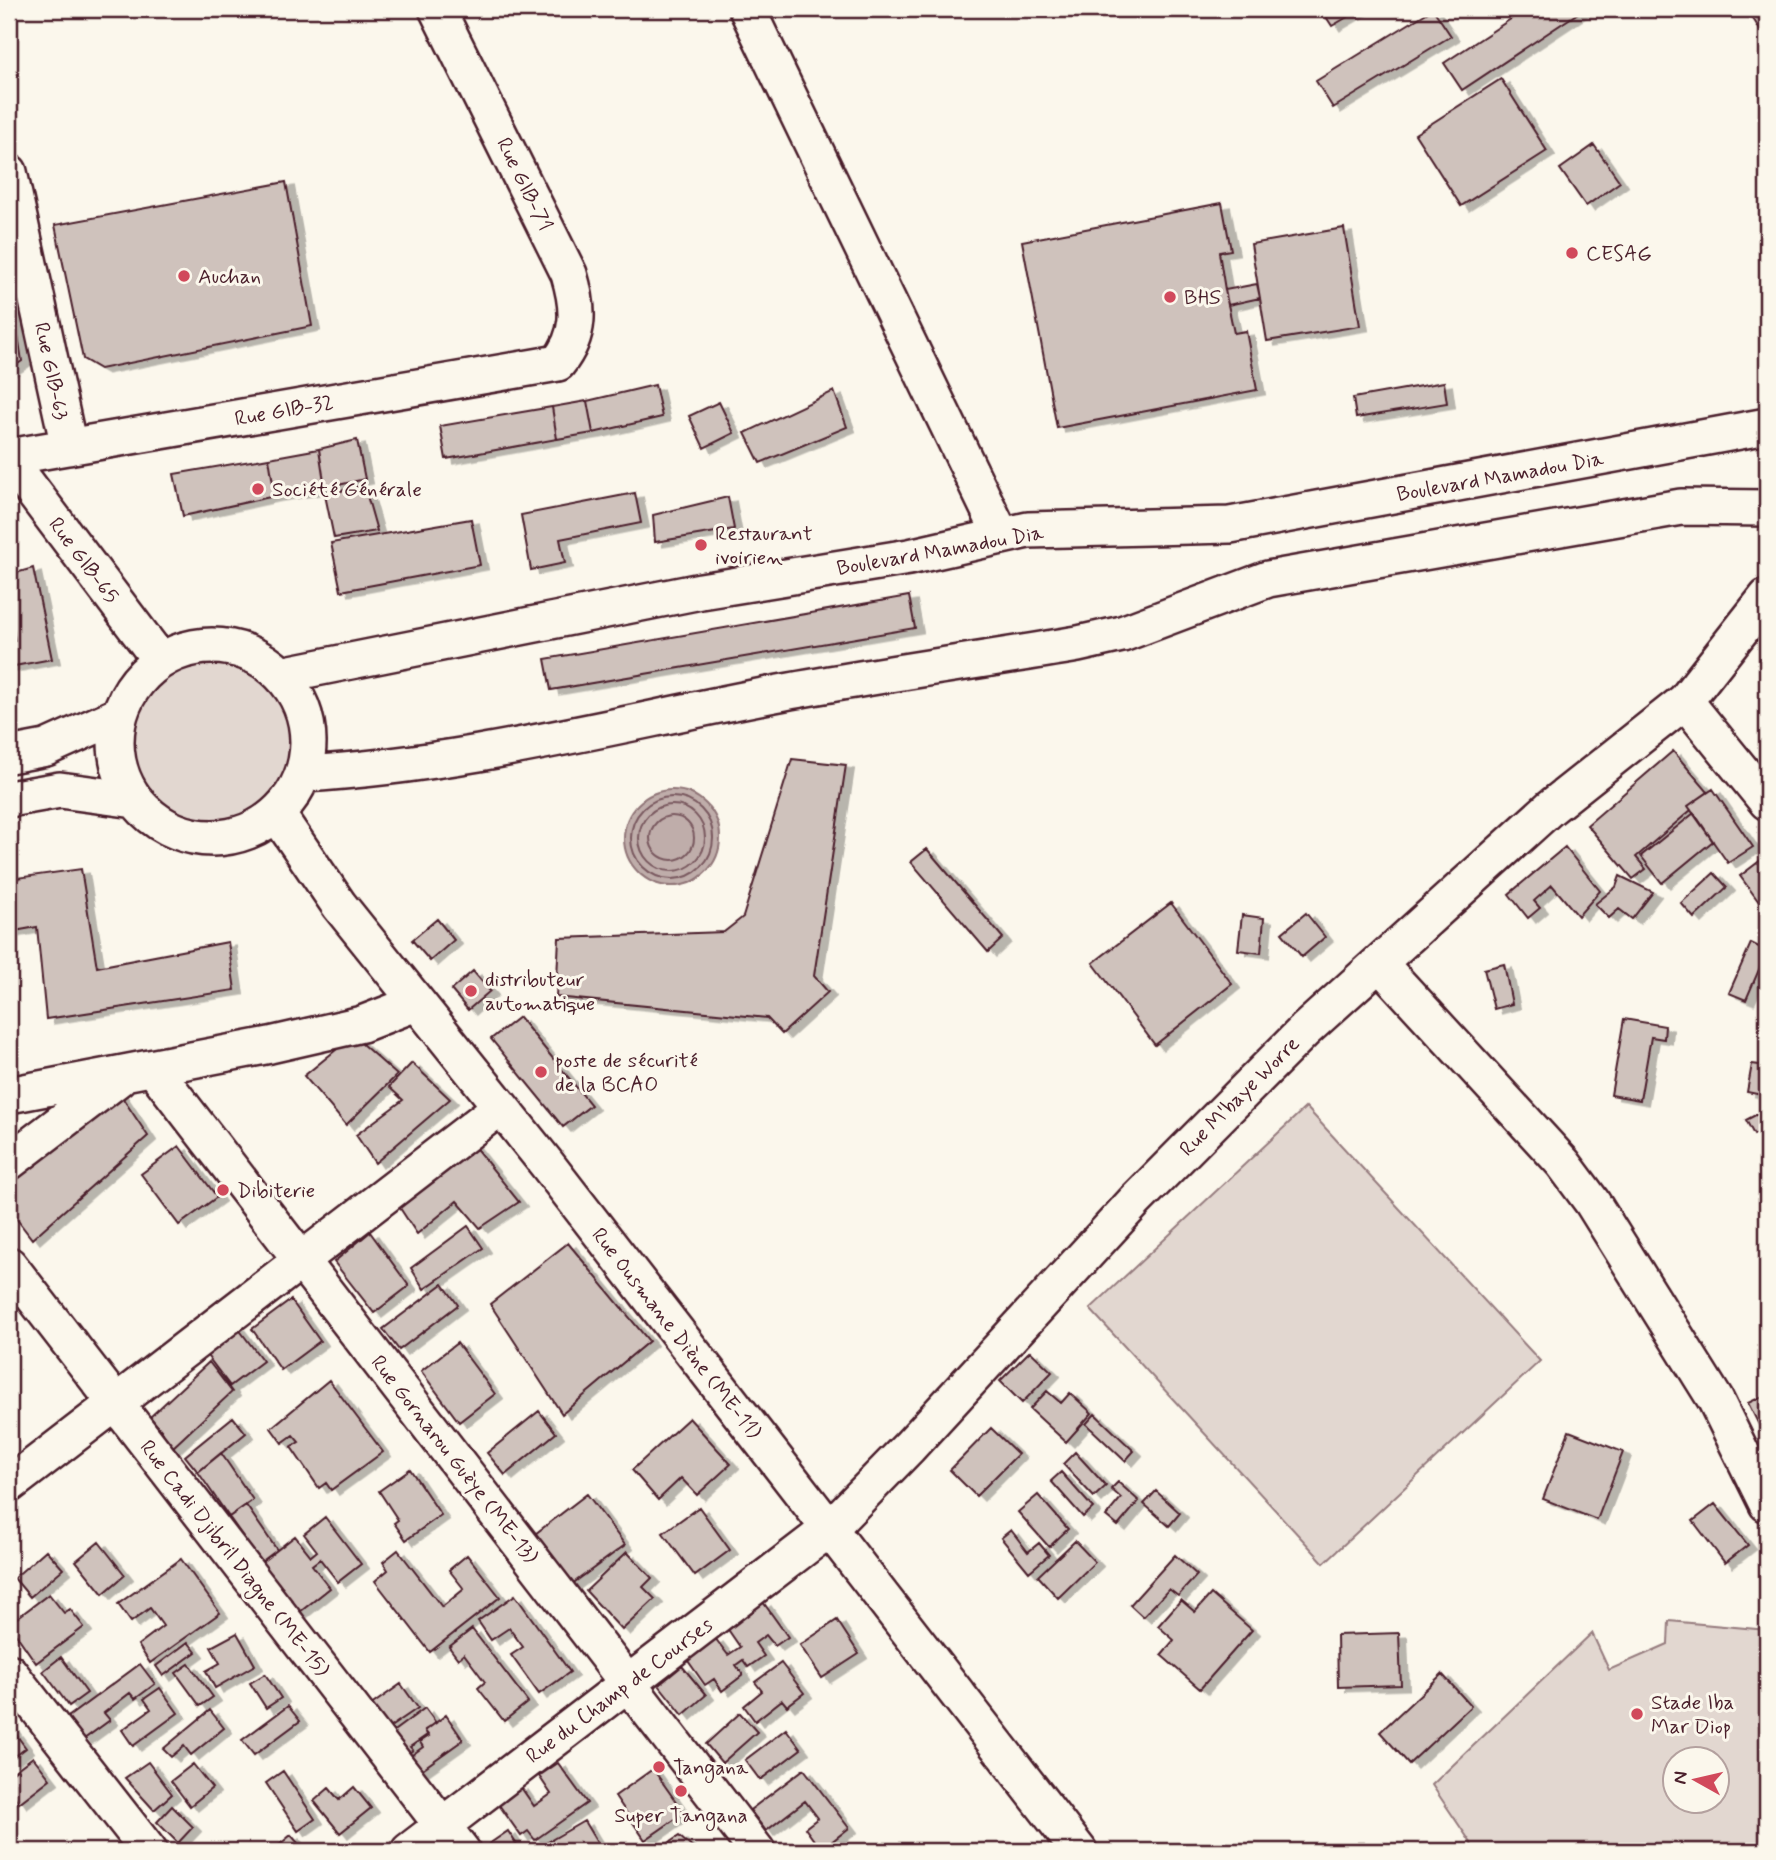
<svg xmlns="http://www.w3.org/2000/svg" width="1776" height="1860" viewBox="0 0 1776 1860" font-family="Mynerve,sans-serif">
  <style>
    .green { fill: #e2d7d0; stroke: #967b7e; stroke-width: 2; fill-rule: evenodd }
    .water { fill: #bfadaa; stroke: #907477; stroke-width: 2 }
    .lines { fill: none; stroke-linecap: round; stroke-linejoin: round }
    .shore { stroke: #79585e; stroke-width: 2 }
    .building { fill: #cfc2bc; stroke: #4a1f2b; stroke-width: 2; filter: url(#shadow) }
    .minor-casing { stroke: #4a1f2b; stroke-width: 40 }
    .minor { stroke: #fbf7ec; stroke-width: 35 }
    .poi-dot { fill: #d1495b; stroke: #fbf7ec; stroke-width: 2.5 }
    .labels { text-anchor: middle; stroke-width: 6; stroke-linejoin: round; paint-order: stroke }
    .street-label { font-size: 21px; fill: #4a1f2b; stroke: #fbf7ec }
    .poi-label { font-size: 21px; fill: #4a1f2b; stroke: #fbf7ec; text-anchor: start }
  </style>
  <defs>
    <filter id="shadow"><feDropShadow dx="8" dy="4.5" stdDeviation="0" flood-color="#0004"/></filter>
  </defs>
  <rect width="100%" height="100%" fill="#fbf7ec"/>
  <filter id="ink" filterUnits="userSpaceOnUse"><feTurbulence type="fractalNoise" baseFrequency=".0143" numOctaves="2"/><feDisplacementMap in="SourceGraphic" scale="14" xChannelSelector="R" yChannelSelector="G"/><feConvolveMatrix kernelMatrix="1 2 1 2 8 2 1 2 1" color-interpolation-filters="sRGB"/></filter>
  <g filter="url(#ink)">
    <path class="green" d="M123 743a86 86 0 1 1 172 0a86 86 0 1 1-172 0Z
      M 1306,1107 L 1540,1361 L 1324,1563 L 1090,1309 Z
      M 1669,1621 L 1767,1630 L 1767,1851 L 1473,1851 L 1471,1843 L 1432,1785 L 1592,1633 L 1609,1670 L 1668,1644 ZM 1674,1758 L 1716,1758 L 1716,1800 L 1674,1800 Z"/>
    <path class="water" d="M624 838a48 48 0 1 1 96 0a48 48 0 1 1-96 0Z"/>
    <g class="lines">
      <path class="shore" d="M631 838a41 41 0 1 1 82 0a41 41 0 1 1-82 0Z
        M639 838a33 33 0 1 1 66 0a33 33 0 1 1-66 0Z
        M650 838a22 22 0 1 1 44 0a22 22 0 1 1-44 0Z"/>
    </g>
    <path class="building" d="M 1321,9 L 1361,9 L 1332,26 Z
      M 1433,9 L 1451,36 L 1333,108 L 1316,81 Z
      M 1526,9 L 1584,9 L 1462,90 L 1444,63 Z
      M 1747,9 L 1767,9 L 1767,41 Z
      M 1501,79 L 1547,151 L 1461,206 L 1415,134 Z
      M 1594,145 L 1620,182 L 1586,206 L 1560,169 Z
      M 286,182 L 312,326 L 100,369 L 83,359 L 55,225 Z
      M 1222,203 L 1231,250 L 1219,252 L 1225,290 L 1234,333 L 1246,331 L 1257,390 L 1057,428 L 1022,241 Z
      M 1344,228 L 1360,326 L 1267,341 L 1251,244 Z
      M 1257,284 L 1260,298 L 1228,305 L 1225,290 Z
      M 14,309 L 22,361 L 9,370 L 9,312 Z
      M 1444,382 L 1447,403 L 1356,418 L 1353,398 Z
      M 655,385 L 662,417 L 593,433 L 587,401 Z
      M 834,391 L 847,427 L 760,463 L 745,433 Z
      M 587,401 L 593,433 L 557,439 L 552,407 Z
      M 719,402 L 734,433 L 704,448 L 689,416 Z
      M 552,407 L 557,439 L 446,459 L 440,426 Z
      M 357,440 L 365,479 L 325,488 L 319,449 Z
      M 319,449 L 325,488 L 275,496 L 269,458 Z
      M 269,458 L 275,496 L 183,516 L 174,474 Z
      M 364,485 L 377,531 L 334,538 L 325,495 Z
      M 635,493 L 641,523 L 560,539 L 565,563 L 531,570 L 521,515 Z
      M 728,497 L 734,529 L 655,542 L 653,515 Z
      M 471,519 L 480,565 L 341,591 L 331,543 Z
      M 33,568 L 52,659 L 9,667 L 9,642 L 15,641 L 9,600 L 9,575 Z
      M 909,596 L 915,628 L 551,690 L 545,659 Z
      M 9,606 L 15,641 L 9,642 Z
      M 1673,751 L 1708,792 L 1688,806 L 1691,810 L 1636,857 L 1646,869 L 1633,879 L 1587,825 Z
      M 792,759 L 846,765 L 814,976 L 828,992 L 782,1034 L 767,1018 L 556,997 L 559,938 L 724,932 L 743,917 Z
      M 1713,789 L 1753,847 L 1728,863 L 1688,806 Z
      M 1694,813 L 1713,841 L 1662,883 L 1641,856 Z
      M 1565,847 L 1600,891 L 1578,916 L 1552,885 L 1534,901 L 1540,908 L 1528,918 L 1509,894 Z
      M 927,849 L 1003,938 L 988,952 L 911,862 Z
      M 1761,860 L 1767,869 L 1767,913 L 1740,876 Z
      M 81,869 L 97,967 L 228,942 L 235,990 L 46,1019 L 37,927 L 9,932 L 9,879 Z
      M 1714,873 L 1727,887 L 1694,918 L 1681,903 Z
      M 1620,876 L 1653,892 L 1632,919 L 1619,909 L 1609,918 L 1595,904 L 1616,887 Z
      M 1171,903 L 1232,984 L 1155,1045 L 1093,963 Z
      M 1306,913 L 1325,937 L 1302,957 L 1282,933 Z
      M 1242,915 L 1264,918 L 1261,953 L 1238,950 Z
      M 437,919 L 454,940 L 430,961 L 412,940 Z
      M 1751,943 L 1767,951 L 1746,1000 L 1729,993 Z
      M 1504,964 L 1512,1004 L 1494,1009 L 1484,969 Z
      M 473,971 L 490,991 L 468,1010 L 451,990 Z
      M 519,1017 L 591,1105 L 563,1127 L 491,1039 Z
      M 1624,1019 L 1665,1026 L 1664,1039 L 1651,1037 L 1640,1100 L 1611,1095 Z
      M 353,1036 L 397,1075 L 346,1125 L 304,1076 Z
      M 412,1063 L 450,1099 L 375,1163 L 356,1135 L 403,1100 L 389,1087 Z
      M 1752,1064 L 1767,1066 L 1767,1096 L 1747,1092 Z
      M 118,1091 L 148,1136 L 32,1239 L 9,1209 L 9,1181 Z
      M 1767,1109 L 1767,1128 L 1754,1135 L 1746,1120 Z
      M 470,1141 L 519,1202 L 480,1228 L 457,1201 L 417,1234 L 396,1202 Z
      M 179,1146 L 217,1197 L 179,1225 L 141,1174 Z
      M 468,1226 L 483,1248 L 424,1289 L 411,1268 Z
      M 370,1232 L 409,1286 L 374,1313 L 334,1262 Z
      M 568,1243 L 649,1341 L 562,1414 L 490,1304 Z
      M 443,1284 L 458,1305 L 399,1350 L 383,1329 Z
      M 291,1300 L 320,1341 L 281,1370 L 252,1329 Z
      M 232,1320 L 263,1361 L 230,1386 L 199,1345 Z
      M 457,1343 L 495,1394 L 459,1422 L 421,1371 Z
      M 1030,1351 L 1052,1372 L 1022,1403 L 1000,1381 Z
      M 209,1362 L 232,1392 L 171,1449 L 158,1434 L 162,1431 L 150,1417 Z
      M 329,1380 L 383,1452 L 331,1490 L 326,1483 L 319,1488 L 291,1447 L 299,1442 L 293,1435 L 282,1443 L 271,1428 Z
      M 1047,1391 L 1061,1403 L 1070,1393 L 1092,1413 L 1066,1442 L 1030,1409 Z
      M 1767,1394 L 1767,1421 L 1759,1425 L 1748,1403 Z
      M 539,1411 L 556,1433 L 505,1475 L 487,1453 Z
      M 1095,1414 L 1134,1451 L 1125,1461 L 1086,1424 Z
      M 233,1417 L 246,1433 L 198,1472 L 185,1456 Z
      M 689,1418 L 731,1464 L 697,1495 L 681,1478 L 658,1500 L 632,1470 Z
      M 991,1428 L 1018,1454 L 976,1496 L 950,1470 Z
      M 1569,1431 L 1623,1452 L 1597,1520 L 1543,1499 Z
      M 1075,1452 L 1106,1486 L 1094,1497 L 1063,1464 Z
      M 221,1453 L 253,1500 L 229,1517 L 198,1472 Z
      M 410,1469 L 441,1515 L 406,1540 L 394,1523 L 398,1520 L 379,1491 Z
      M 1061,1472 L 1093,1508 L 1083,1517 L 1051,1481 Z
      M 1118,1482 L 1139,1501 L 1118,1526 L 1106,1516 L 1121,1498 L 1111,1489 Z
      M 1156,1491 L 1180,1513 L 1169,1526 L 1144,1504 Z
      M 587,1494 L 625,1545 L 572,1584 L 535,1534 Z
      M 1038,1495 L 1068,1529 L 1049,1547 L 1018,1512 Z
      M 1715,1504 L 1748,1545 L 1725,1563 L 1693,1521 Z
      M 246,1505 L 277,1550 L 261,1562 L 229,1517 Z
      M 699,1507 L 730,1550 L 695,1576 L 663,1533 Z
      M 325,1517 L 361,1564 L 338,1582 L 320,1559 L 312,1565 L 330,1588 L 291,1619 L 253,1569 L 295,1536 L 311,1556 L 317,1551 L 304,1534 Z
      M 1011,1530 L 1028,1552 L 1039,1543 L 1049,1555 L 1029,1572 L 1001,1538 Z
      M 1075,1541 L 1095,1562 L 1058,1598 L 1038,1576 Z
      M 99,1542 L 125,1575 L 103,1594 L 76,1561 Z
      M 46,1550 L 63,1569 L 30,1597 L 14,1578 Z
      M 398,1550 L 442,1607 L 464,1589 L 449,1570 L 467,1555 L 500,1597 L 430,1652 L 375,1581 L 388,1570 L 383,1562 Z
      M 627,1552 L 652,1578 L 643,1587 L 655,1599 L 622,1630 L 586,1591 Z
      M 1175,1555 L 1197,1575 L 1178,1596 L 1169,1589 L 1143,1617 L 1130,1605 Z
      M 181,1559 L 220,1613 L 150,1663 L 138,1645 L 163,1626 L 150,1608 L 131,1622 L 118,1604 Z
      M 49,1594 L 64,1613 L 70,1609 L 84,1627 L 36,1663 L 9,1624 Z
      M 1211,1594 L 1252,1630 L 1200,1689 L 1161,1655 L 1174,1640 L 1158,1626 L 1181,1600 L 1195,1612 Z
      M 515,1595 L 570,1672 L 539,1694 L 511,1655 L 523,1647 L 509,1628 L 491,1640 L 478,1621 Z
      M 763,1602 L 788,1637 L 775,1646 L 766,1635 L 755,1643 L 764,1656 L 748,1667 L 743,1660 L 736,1665 L 743,1675 L 722,1691 L 714,1679 L 705,1685 L 686,1658 L 715,1638 L 728,1655 L 740,1647 L 727,1628 Z
      M 837,1620 L 859,1654 L 822,1678 L 800,1645 Z
      M 472,1629 L 528,1702 L 504,1721 L 478,1688 L 485,1682 L 464,1654 L 458,1659 L 449,1647 Z
      M 237,1633 L 255,1665 L 215,1688 L 206,1671 L 220,1663 L 211,1647 Z
      M 1399,1633 L 1401,1685 L 1338,1687 L 1337,1635 Z
      M 188,1642 L 196,1652 L 163,1676 L 156,1666 Z
      M 61,1657 L 87,1693 L 69,1706 L 43,1671 Z
      M 781,1663 L 804,1693 L 787,1706 L 782,1700 L 755,1721 L 744,1706 L 762,1691 L 755,1682 Z
      M 140,1664 L 155,1684 L 135,1699 L 130,1693 L 104,1713 L 110,1720 L 84,1739 L 68,1717 Z
      M 189,1664 L 213,1697 L 200,1706 L 176,1673 Z
      M 682,1666 L 706,1695 L 683,1715 L 659,1685 Z
      M 265,1674 L 281,1698 L 266,1708 L 250,1683 Z
      M 1442,1674 L 1471,1706 L 1409,1764 L 1380,1732 Z
      M 401,1684 L 418,1708 L 380,1734 L 367,1708 Z
      M 160,1688 L 178,1713 L 133,1746 L 122,1730 L 151,1709 L 144,1699 Z
      M 288,1706 L 300,1721 L 254,1755 L 242,1740 Z
      M 425,1708 L 436,1723 L 425,1730 L 427,1735 L 410,1747 L 413,1750 L 403,1757 L 387,1736 Z
      M 210,1710 L 224,1728 L 191,1755 L 184,1746 L 171,1757 L 163,1749 Z
      M 740,1713 L 757,1732 L 722,1763 L 706,1744 Z
      M 446,1715 L 463,1740 L 411,1777 L 401,1763 L 423,1747 L 420,1742 L 429,1736 L 425,1731 Z
      M 9,1725 L 26,1748 L 9,1761 Z
      M 786,1729 L 801,1749 L 760,1780 L 745,1760 Z
      M 33,1757 L 50,1779 L 19,1803 L 14,1796 L 9,1800 L 9,1775 Z
      M 148,1762 L 172,1794 L 154,1810 L 125,1778 Z
      M 558,1763 L 587,1803 L 535,1840 L 528,1831 L 521,1836 L 497,1802 L 520,1786 L 534,1806 L 551,1794 L 539,1776 Z
      M 193,1764 L 212,1788 L 190,1806 L 171,1781 Z
      M 653,1769 L 684,1813 L 645,1840 L 615,1796 Z
      M 804,1769 L 849,1828 L 821,1850 L 805,1828 L 818,1818 L 805,1801 L 766,1831 L 750,1810 Z
      M 283,1771 L 315,1819 L 298,1831 L 266,1783 Z
      M 354,1787 L 371,1808 L 340,1833 L 314,1801 L 329,1788 L 339,1800 Z
      M 172,1806 L 193,1827 L 178,1843 L 157,1822 Z
      M 584,1821 L 602,1851 L 537,1851 L 536,1849 Z
      M 508,1831 L 521,1851 L 493,1851 L 489,1844 Z
      M 291,1835 L 305,1851 L 272,1851 Z
      M 679,1836 L 695,1850 L 657,1851 Z"/>
    <g class="lines">
      <g class="minor-casing">
        <path id="minor" d="M 747,9 L 1001,535
          M 9,172 L 69,447
          M 9,457 L 558,363 C 581,334 579,308 569,274 L 437,9
          M 9,460 L 160,660
          M116 742a96 96 0 1 1 192 0a96 96 0 1 1-192 0Z
          M 281,675 L 701,591 L 909,557 L 1028,530 L 1230,525 L 1767,426
          M 1685,701 L 1767,802
          M 9,755 L 46,748 L 119,715
          M 303,774 C 463,765 617,724 774,694 C 875,675 977,661 1078,644 L 1122,634 L 1268,579 L 1681,507 L 1767,508
          M 9,799 L 60,790 L 135,800
          M 277,814 L 339,905 L 546,1163 L 1079,1851
          M 1379,963 L 1563,1163 L 1592,1202 L 1715,1399 L 1767,1504
          M 153,1068 L 757,1851
          M 9,1095 L 270,1045 L 362,1024 L 416,1003
          M 9,1162 L 119,1078
          M 9,1265 L 462,1851
          M 9,1485 L 499,1108
          M 9,1672 L 149,1851
          M 409,1851 L 829,1529 L 909,1447 L 1135,1201 L 1305,1030 L 1550,808 L 1685,701 L 1767,597"/>
      </g>
      <use href="#minor" class="minor"/>
    </g>
  </g>
  <g class="poi-dot">
    <circle cx="1572" cy="253" r="7"/>
    <circle cx="184" cy="276" r="7"/>
    <circle cx="1170" cy="297" r="7"/>
    <circle cx="258" cy="489" r="7"/>
    <circle cx="701" cy="545" r="7"/>
    <circle cx="471" cy="991" r="7"/>
    <circle cx="541" cy="1072" r="7"/>
    <circle cx="223" cy="1190" r="7"/>
    <circle cx="1637" cy="1714" r="7"/>
    <circle cx="659" cy="1767" r="7"/>
    <circle cx="681" cy="1791" r="7"/>
  </g>
  <g class="labels">
    <g class="street-label">
      <text transform="translate(525 184) rotate(64)" y="7">Rue GIB-71</text>
      <text transform="translate(52 371) rotate(78)" y="7">Rue GIB-63</text>
      <text transform="translate(284 410) rotate(-10)" y="7">Rue GIB-32</text>
      <text transform="translate(1500 476) rotate(-10)" y="7">Boulevard Mamadou Dia</text>
      <text transform="translate(940 550) rotate(-10)" y="7">Boulevard Mamadou Dia</text>
      <text transform="translate(84 560) rotate(53)" y="7">Rue GIB-65</text>
      <text transform="translate(1239 1096) rotate(-45)" y="7">Rue M'baye Worre</text>
      <text transform="translate(677 1333) rotate(52)" y="7">Rue Ousmane Diène (ME-11)</text>
      <text transform="translate(455 1459) rotate(52)" y="7">Rue Gornarou Guèye (ME-13)</text>
      <text transform="translate(235 1558) rotate(52)" y="7">Rue Cadi Djibril Diagne (ME-15)</text>
      <text transform="translate(619 1690) rotate(-37)" y="7">Rue du Champ de Courses</text>
    </g>
    <g class="poi-label">
      <text x="1586" y="260">CESAG</text>
      <text x="198" y="283">Auchan</text>
      <text x="1184" y="304">BHS</text>
      <text x="272" y="496">Société Générale</text>
      <text x="715" y="540">Restaurant<tspan x="715" dy="24">ivoirien</tspan></text>
      <text x="485" y="986">distributeur<tspan x="485" dy="24">automatique</tspan></text>
      <text x="555" y="1067">poste de sécurité<tspan x="555" dy="24">de la BCAO</tspan></text>
      <text x="237" y="1197">Dibiterie</text>
      <text x="1651" y="1709">Stade Iba<tspan x="1651" dy="24">Mar Diop</tspan></text>
      <text x="673" y="1774">Tangana</text>
      <text x="681" y="1822" text-anchor="middle">Super Tangana</text>
    </g>
  </g>
  <rect width="1776" height="1860" fill="none" stroke="#fbf7ec" stroke-width="35"/>
  <rect x="18" y="18" width="1741" height="1825" fill="none" stroke="#4a1f2b" stroke-width="2.5" filter="url(#ink)"/>
  <g transform="translate(1696 1780) rotate(278)"><circle r="33" fill="#fbf7ec" stroke="#b4a19f" stroke-width="2"/>
  <path d="M0-5L12 26L0 18L-12 26Z" fill="#d1495b"/>
  <text y="-10" font-size="19" font-weight="bold" text-anchor="middle" fill="#4a1f2b">N</text>
  </g>
</svg>
